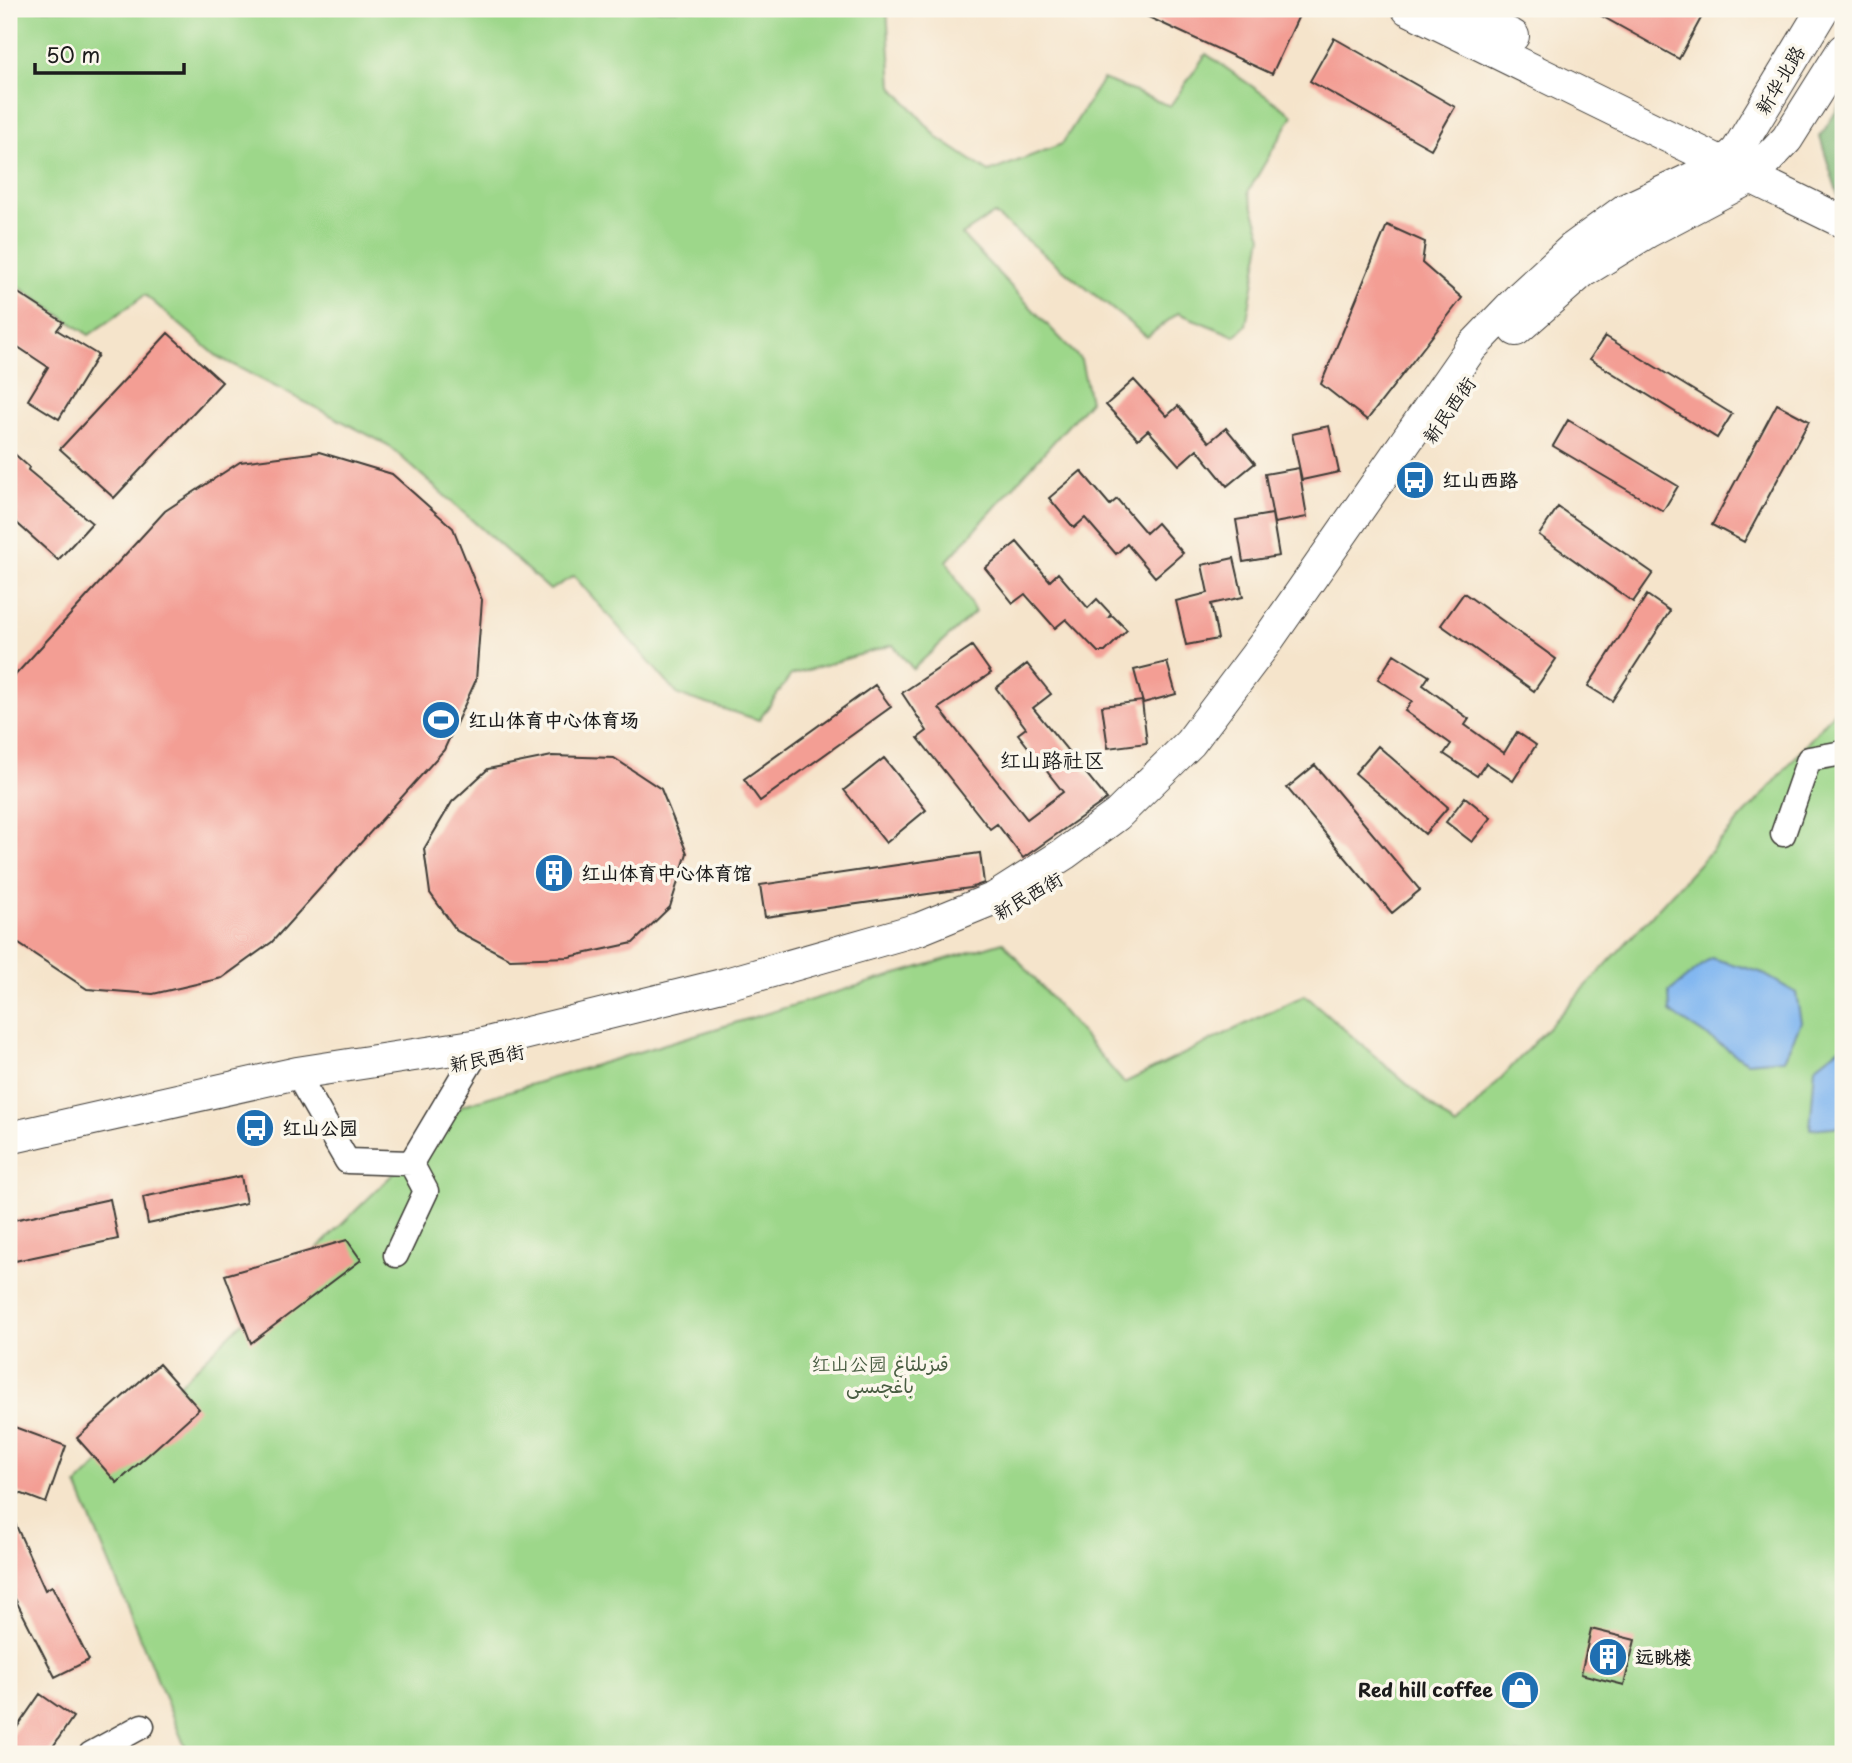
<svg xmlns="http://www.w3.org/2000/svg" width="1852" height="1763" viewBox="0 0 1852 1763" font-family="'Playpen Sans','Playpen Sans Arabic','LXGW WenKai TC',sans-serif">
  <style>
    .green { fill: #9dd78a; stroke: #5c7a53; stroke-width: 2 }
    .forest { fill: #7eb876; stroke: #4d6a49; stroke-width: 2 }
    .water { fill: #82b7f0; stroke: #4f6a86; stroke-width: 2 }
    .building { fill: #f39e94 }
    .lines { fill: none; stroke-linecap: round; stroke-linejoin: round }
    .minor-casing { stroke: #3d3a36; stroke-width: 27 }
    .major-casing { stroke: #3d3a36; stroke-width: 34 }
    .minor { stroke: #fff; stroke-width: 24 }
    .major { stroke: #fff; stroke-width: 32 }
    .labels { text-anchor: middle; stroke-width: 7; stroke-linejoin: round; paint-order: stroke }
    .street-label { font-size: 19px; fill: #1c1c1c; stroke: #fbf7ec }
    .poi-label { font-size: 19px; font-weight: bold; fill: #1c1c1c; stroke: #fbf7ec; text-anchor: start }
    .park-label { font-size: 19px; fill: #495d42; stroke: #fbf7ec }
    .neighbourhood-label { font-size: 21px; fill: #1c1c1c; stroke: #fbf7ec }
  </style>
  <rect width="100%" height="100%" fill="#fbf7ec"/>
  <filter id="ink" filterUnits="userSpaceOnUse"><feTurbulence type="fractalNoise" baseFrequency=".0143" numOctaves="2"/><feDisplacementMap in="SourceGraphic" scale="14" xChannelSelector="R" yChannelSelector="G"/><feConvolveMatrix kernelMatrix="1 2 1 2 8 2 1 2 1" color-interpolation-filters="sRGB"/></filter>
  <filter id="wash" filterUnits="userSpaceOnUse"><feTurbulence type="fractalNoise" baseFrequency=".00686" numOctaves="4" result="noise"/><feDisplacementMap in="SourceGraphic" scale="28" xChannelSelector="R" yChannelSelector="G"/><feGaussianBlur stdDeviation="1.57" result="paint"/><feColorMatrix in="noise" values="0 0 0 0 0 0 0 0 0 0 0 0 0 0 0 0 0 1.4 0 .05"/><feComposite in="paint" operator="in"/></filter>
  <g filter="url(#wash)">
    <rect width="100%" height="100%" fill="#f5e4cb"/>
    <path class="green" d="M 9,9 L 887,9 L 892,86 L 938,138 L 989,172 L 1062,144 L 1103,79 L 1170,106 L 1206,54 L 1293,115 L 1248,192 L 1262,236 L 1246,325 L 1235,336 L 1178,313 L 1147,337 L 994,214 L 962,235 L 1081,360 L 1090,401 L 947,561 L 975,612 L 913,669 L 893,645 L 791,675 L 759,720 L 678,695 L 574,576 L 550,590 L 388,445 L 218,357 L 145,295 L 89,335 L 9,280 Z
      M 1843,701 L 1843,1754 L 188,1754 L 77,1485 L 463,1105 L 1003,942 L 1124,1083 L 1305,995 L 1456,1127 L 1770,787 Z"/>
    <path class="forest" d="M 1843,100 L 1843,199 L 1838,196 L 1820,137 Z"/>
    <path class="water" d="M 1711,958 L 1760,972 L 1796,993 L 1801,1022 L 1784,1059 L 1747,1062 L 1670,1012 L 1669,992 Z
      M 1843,1045 L 1843,1126 L 1810,1129 L 1815,1067 Z"/>
    <g id="blocks">
      <path class="building" d="M 1131,9 L 1302,9 L 1272,74 Z
        M 1589,9 L 1706,9 L 1679,59 Z
        M 1334,38 L 1455,107 L 1431,149 L 1310,81 Z
        M 1387,225 L 1425,242 L 1422,263 L 1462,298 L 1367,420 L 1321,384 Z
        M 9,287 L 63,322 L 57,330 L 98,355 L 59,419 L 28,400 L 48,367 L 9,341 Z
        M 168,333 L 222,382 L 114,498 L 60,449 Z
        M 1605,336 L 1732,414 L 1717,438 L 1590,359 Z
        M 1134,380 L 1167,416 L 1178,406 L 1209,442 L 1226,428 L 1255,463 L 1227,486 L 1197,449 L 1179,465 L 1148,430 L 1138,439 L 1106,405 Z
        M 1777,404 L 1809,421 L 1744,542 L 1712,525 Z
        M 1568,420 L 1678,486 L 1663,511 L 1553,446 Z
        M 1329,426 L 1339,472 L 1302,480 L 1292,434 Z
        M 9,449 L 29,467 L 28,470 L 92,523 L 58,560 L 9,516 Z
        M 319,452 L 392,474 L 453,528 L 482,600 L 476,680 L 444,750 L 272,942 L 222,978 L 153,994 L 87,989 L 13,940 L 9,933 L 9,682 L 165,511 L 240,462 Z
        M 1299,468 L 1307,517 L 1274,523 L 1265,474 Z
        M 1081,471 L 1110,505 L 1117,499 L 1146,533 L 1157,523 L 1183,553 L 1155,577 L 1127,544 L 1116,554 L 1085,518 L 1074,528 L 1049,498 Z
        M 1558,507 L 1653,573 L 1633,602 L 1539,535 Z
        M 1272,514 L 1279,556 L 1243,562 L 1236,520 Z
        M 1017,542 L 1050,581 L 1058,573 L 1088,608 L 1097,599 L 1111,614 L 1109,617 L 1113,616 L 1127,630 L 1105,652 L 1098,652 L 1066,619 L 1055,628 L 1025,594 L 1013,603 L 985,568 Z
        M 1234,558 L 1243,597 L 1211,604 L 1218,639 L 1186,645 L 1176,601 L 1208,593 L 1202,565 Z
        M 1464,593 L 1556,659 L 1534,691 L 1441,625 Z
        M 1647,595 L 1670,611 L 1612,701 L 1588,686 Z
        M 972,646 L 991,673 L 939,708 L 1027,819 L 1063,792 L 1018,734 L 1026,728 L 996,688 L 1027,664 L 1051,694 L 1033,708 L 1107,799 L 1023,858 L 997,824 L 990,829 L 918,738 L 927,731 L 902,693 Z
        M 1394,654 L 1429,676 L 1423,685 L 1469,719 L 1465,725 L 1504,753 L 1517,732 L 1536,745 L 1513,781 L 1486,763 L 1477,776 L 1444,754 L 1451,744 L 1405,711 L 1412,701 L 1378,679 Z
        M 1167,662 L 1176,694 L 1143,703 L 1134,670 Z
        M 875,685 L 891,707 L 760,801 L 744,779 Z
        M 1142,701 L 1147,743 L 1108,748 L 1102,706 Z
        M 1378,746 L 1448,807 L 1425,834 L 1355,773 Z
        M 552,756 L 614,758 L 661,789 L 687,853 L 670,907 L 633,943 L 569,957 L 510,959 L 457,931 L 430,893 L 424,849 L 452,802 L 488,769 Z
        M 884,758 L 926,810 L 886,843 L 844,790 Z
        M 1315,765 L 1420,890 L 1392,913 L 1287,788 Z
        M 1465,797 L 1491,818 L 1472,842 L 1446,822 Z
        M 980,853 L 984,883 L 970,888 L 765,917 L 760,885 Z
        M 241,1176 L 246,1203 L 148,1224 L 143,1197 Z
        M 110,1199 L 118,1239 L 15,1261 L 9,1221 Z
        M 347,1240 L 361,1260 L 251,1343 L 225,1275 Z
        M 159,1364 L 199,1409 L 117,1483 L 77,1438 Z
        M 9,1425 L 66,1446 L 46,1503 L 9,1489 Z
        M 9,1510 L 45,1590 L 52,1586 L 89,1660 L 55,1677 L 9,1587 Z
        M 1591,1629 L 1635,1640 L 1624,1685 L 1581,1674 Z
        M 40,1694 L 73,1717 L 48,1754 L 9,1754 L 9,1739 Z"/>
    </g>
  </g>
  <g filter="url(#ink)">
    <use href="#blocks" fill-opacity="0" stroke="#3d3a36" stroke-width="2"/>
    <g class="lines">
      <g class="minor-casing">
        <path id="minor" d="M 1783,834 L 1809,759 L 1843,753
          M 305,1088 L 347,1161 L 411,1163 L 471,1062
          M 396,1255 L 426,1191 L 411,1163
          M 91,1754 L 142,1726"/>
      </g>
      <g class="major-casing">
        <path id="major" d="M 1408,9 L 1843,222
          M 1458,9 L 1513,36
          M 1516,330 L 1582,272 L 1647,232 L 1751,177 L 1787,139 L 1843,50
          M 9,1138 L 297,1073 L 479,1045 L 726,984 L 919,929 L 995,898 L 1064,854 L 1117,815 L 1190,743 L 1267,641 L 1471,348 L 1521,296 L 1572,249 L 1625,210 L 1723,164 L 1737,151 L 1823,9"/>
      </g>
      <use href="#minor" class="minor"/>
      <use href="#major" class="major"/>
    </g>
  </g>
  <defs>
    <g id="bus-disc" transform="scale(2.0125)"><circle r="9.5" fill="#1f6fb2" stroke="#fbf7ec"/><path d="M-5-6H5V4H4V6H2V4H-2V6H-4V4H-5ZM-3.5-4V0h7V-4ZM-3.5 1.2v1.5H-2V1.2ZM2 1.2v1.5H3.5V1.2Z" fill="#fff"/></g>
    <g id="stadium-disc" transform="scale(2.0125)"><circle r="9.5" fill="#1f6fb2" stroke="#fbf7ec"/><path d="M0-5a6.5 5 0 1 0 0 10a6.5 5 0 1 0 0-10ZM-3.5-1.8h7v3.6h-7Z" fill="#fff"/></g>
    <g id="building-disc" transform="scale(2.0125)"><circle r="9.5" fill="#1f6fb2" stroke="#fbf7ec"/><path d="M-4-6H4V6H1V3H-1V6H-4ZM-2.5-4.3h1.7v1.8h-1.7ZM.8-4.3h1.7v1.8H.8ZM-2.5-1h1.7V.8h-1.7ZM.8-1h1.7V.8H.8Z" fill="#fff"/></g>
    <g id="shop-disc" transform="scale(2.0125)"><circle r="9.5" fill="#1f6fb2" stroke="#fbf7ec"/><path d="M-5-2.5h2.3a2.7 3.5 0 0 1 5.4 0H5L5.5 6h-11ZM-1.5-2.5h3a1.5 2.3 0 0 0-3 0Z" fill="#fff"/></g>
  </defs>
  <g fill-rule="evenodd">
    <use href="#bus-disc" x="1415" y="480"/>
    <use href="#stadium-disc" x="441" y="720"/>
    <use href="#building-disc" x="554" y="873"/>
    <use href="#bus-disc" x="255" y="1128"/>
    <use href="#building-disc" x="1608" y="1657"/>
    <use href="#shop-disc" x="1520" y="1690"/>
  </g>
  <g class="labels">
    <g class="street-label">
      <text transform="translate(1780 80) rotate(-59)" y="7">新华北路</text>
      <text transform="translate(1449 410) rotate(-55)" y="7">新民西街</text>
      <text transform="translate(1028 896) rotate(-30)" y="7">新民西街</text>
      <text transform="translate(487 1058) rotate(-11)" y="7">新民西街</text>
    </g>
    <g class="poi-label">
      <text x="1442" y="487">红山西路</text>
      <text x="468" y="727">红山体育中心体育场</text>
      <text x="581" y="880">红山体育中心体育馆</text>
      <text x="282" y="1135">红山公园</text>
      <text x="1635" y="1664">远眺楼</text>
      <text x="1493" y="1697" text-anchor="end">Red hill coffee</text>
    </g>
    <g class="park-label">
      <text x="880" y="1371">红山公园 قىزىلتاغ<tspan x="880" dy="22">باغچىسى</tspan></text>
    </g>
    <g class="neighbourhood-label">
      <text x="1052" y="768">红山路社区</text>
    </g>
  </g>
  <rect width="1852" height="1763" fill="none" stroke="#fbf7ec" stroke-width="35"/>
  <path d="M35 63v10h149v-10" fill="none" stroke="#1c1c1c" stroke-width="3.5"/>
  <text x="46" y="63" font-size="21" fill="#1c1c1c" stroke="#fbf7ec" stroke-width="5" paint-order="stroke">50 m</text>
</svg>
